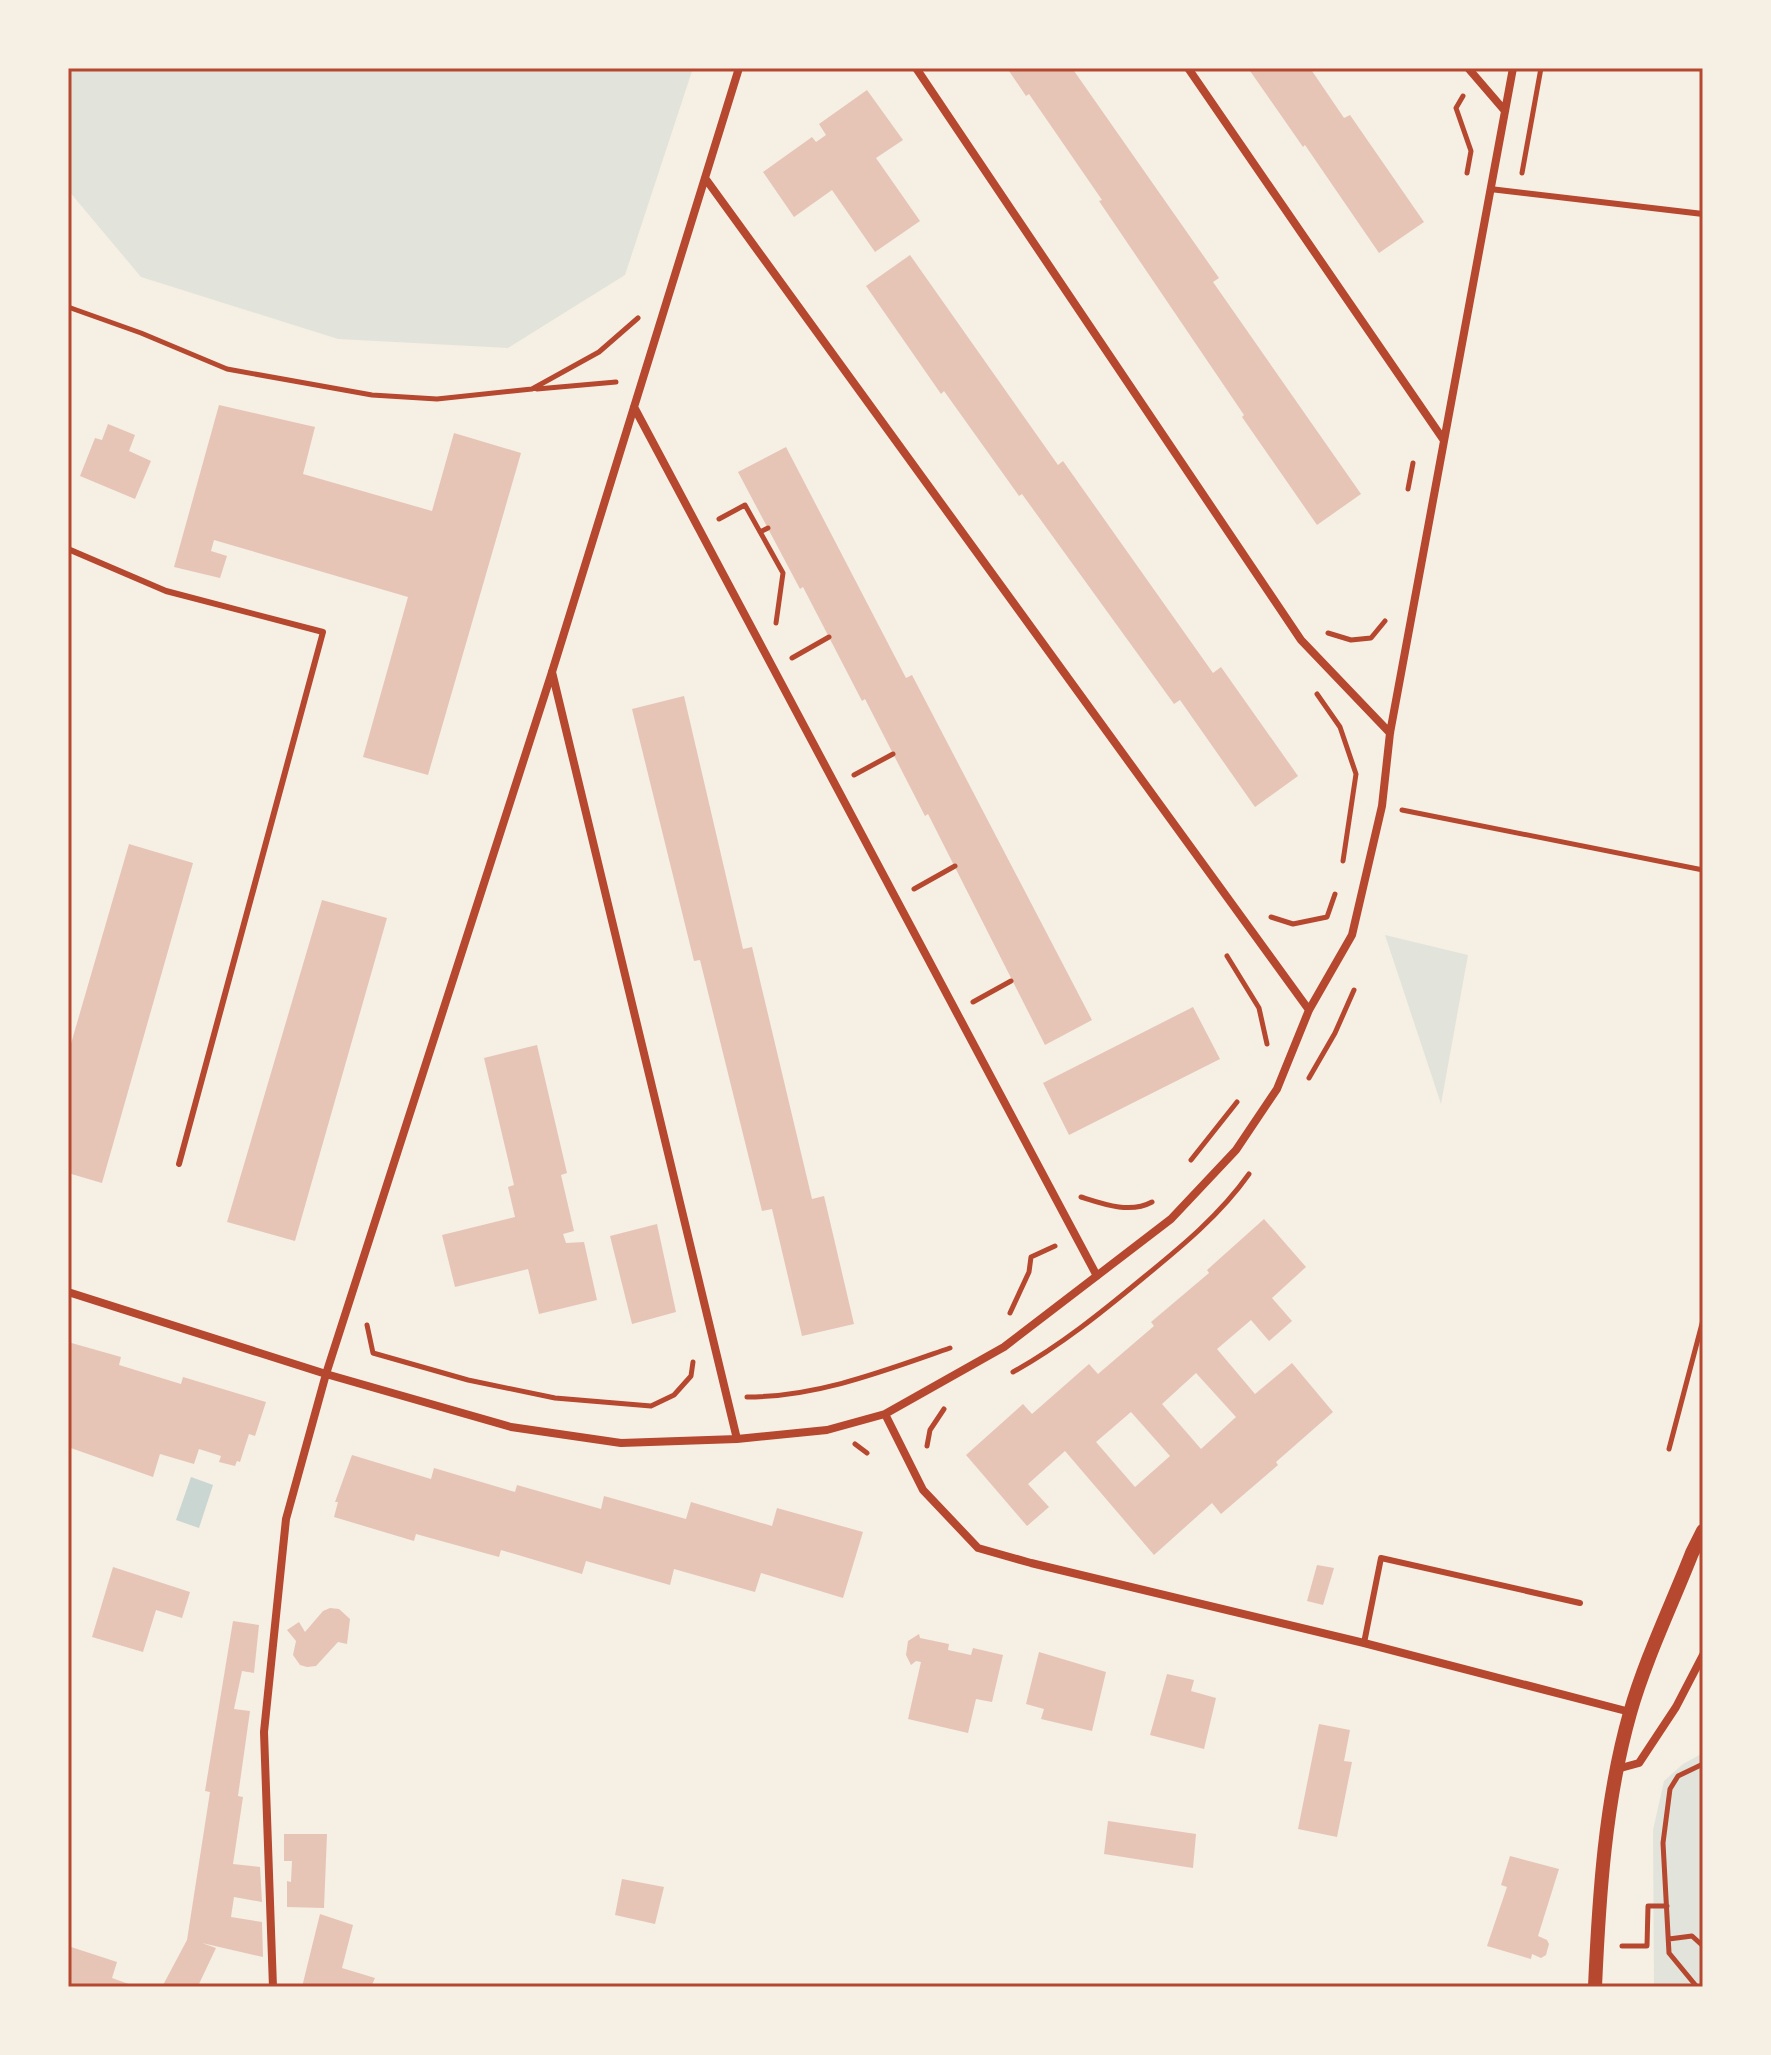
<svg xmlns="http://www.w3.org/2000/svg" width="1771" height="2055" viewBox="0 0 1771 2055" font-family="'Open Sans',sans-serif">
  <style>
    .green { fill: #e2e4dc }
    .water { fill: #c9d6d2 }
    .building { fill: #e6c5b7; fill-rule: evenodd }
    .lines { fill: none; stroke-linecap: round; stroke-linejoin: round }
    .path { stroke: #b5482f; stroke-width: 5 }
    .service { stroke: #b5482f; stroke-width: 6 }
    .minor { stroke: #b5482f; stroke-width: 8 }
    .tertiary { stroke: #b5482f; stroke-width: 14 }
    .neatline { fill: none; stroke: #b5482f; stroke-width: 3 }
  </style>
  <rect width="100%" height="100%" fill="#f6efe4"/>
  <path class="green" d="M 68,68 L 693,68 L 625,275 L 508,348 L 338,339 L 141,277 L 68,190 Z
    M 1385,935 L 1468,955 L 1441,1104 Z
    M 1703,1753 L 1703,1987 L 1654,1987 L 1653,1830 L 1664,1781 L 1683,1764 Z"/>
  <path class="water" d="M 191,1477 L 213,1485 L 199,1528 L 176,1520 Z"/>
  <path class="building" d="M 1007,68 L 1072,68 L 1219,278 L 1213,282 L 1361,494 L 1317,525 L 1242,417 L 1244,415 L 1099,201 L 1102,200 L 1029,94 L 1026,96 Z
    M 1248,68 L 1310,68 L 1344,118 L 1350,115 L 1424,222 L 1379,253 L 1305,145 L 1303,147 Z
    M 867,90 L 903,140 L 876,158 L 920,221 L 875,252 L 832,190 L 794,217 L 763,172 L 812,137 L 816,142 L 826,135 L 819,124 Z
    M 910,255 L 1058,465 L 1063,461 L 1213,673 L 1221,667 L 1298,776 L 1255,807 L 1180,700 L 1174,704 L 1022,494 L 1019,496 L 944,391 L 941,394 L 866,286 Z
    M 219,405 L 315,427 L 303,474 L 432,511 L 454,433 L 521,453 L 428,775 L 363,757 L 408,597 L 214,540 L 211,551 L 227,556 L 220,578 L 174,567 Z
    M 108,424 L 135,435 L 129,451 L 151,461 L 135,499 L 80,476 L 95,438 L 102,440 Z
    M 786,447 L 906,678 L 912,675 L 1092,1020 L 1045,1045 L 928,814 L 925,816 L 865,699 L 862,701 L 803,587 L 800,589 L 738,472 Z
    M 684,696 L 743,949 L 752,947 L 812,1199 L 824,1196 L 854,1324 L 802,1336 L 772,1209 L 762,1211 L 700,960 L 694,961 L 632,709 Z
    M 129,844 L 193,863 L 102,1183 L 68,1173 L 68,1054 Z
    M 322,900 L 387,918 L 295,1241 L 227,1222 Z
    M 1193,1007 L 1220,1059 L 1069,1135 L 1043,1083 Z
    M 537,1045 L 567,1173 L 561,1175 L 574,1231 L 563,1234 L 566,1243 L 584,1242 L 597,1300 L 539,1314 L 528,1269 L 455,1287 L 442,1235 L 515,1217 L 508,1187 L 514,1185 L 484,1058 Z
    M 1264,1219 L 1306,1267 L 1272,1298 L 1292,1321 L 1269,1341 L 1251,1320 L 1217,1349 L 1255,1394 L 1292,1363 L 1333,1412 L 1276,1462 L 1278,1465 L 1221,1514 L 1212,1503 L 1154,1555 L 1065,1451 L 1028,1484 L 1049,1507 L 1027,1526 L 966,1455 L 1023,1404 L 1032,1414 L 1089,1364 L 1098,1374 L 1154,1326 L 1151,1322 L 1209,1273 L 1207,1270 ZM 1196,1373 L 1236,1417 L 1201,1449 L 1162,1404 ZM 1131,1412 L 1170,1456 L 1135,1487 L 1096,1442 Z
    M 657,1224 L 676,1312 L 632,1324 L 610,1236 Z
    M 68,1342 L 121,1357 L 119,1365 L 181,1384 L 183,1377 L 266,1402 L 255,1436 L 249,1434 L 240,1462 L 237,1461 L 235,1466 L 219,1462 L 221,1456 L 199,1449 L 194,1464 L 160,1454 L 153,1477 L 68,1447 Z
    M 352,1455 L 431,1479 L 434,1468 L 515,1492 L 517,1485 L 601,1509 L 604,1496 L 686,1519 L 691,1502 L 772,1526 L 777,1508 L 863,1532 L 843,1598 L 761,1573 L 755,1592 L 674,1569 L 670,1585 L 586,1561 L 582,1574 L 501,1550 L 499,1557 L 416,1534 L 414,1541 L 334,1517 L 338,1502 L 335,1502 Z
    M 1317,1565 L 1334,1568 L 1323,1605 L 1307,1601 Z
    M 113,1567 L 190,1592 L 182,1618 L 156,1610 L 143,1652 L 92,1637 Z
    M 330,1608 L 339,1609 L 350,1619 L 347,1644 L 338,1642 L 316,1666 L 307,1667 L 300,1665 L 293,1655 L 296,1641 L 287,1630 L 299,1622 L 305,1632 L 323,1611 Z
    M 233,1621 L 259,1625 L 254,1673 L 242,1671 L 234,1709 L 250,1711 L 238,1796 L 243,1797 L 233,1864 L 260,1867 L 262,1902 L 234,1897 L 231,1917 L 262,1922 L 263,1957 L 202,1943 L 216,1948 L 199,1984 L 205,1987 L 162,1987 L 187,1940 L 210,1792 L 205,1791 Z
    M 919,1634 L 920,1638 L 949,1644 L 948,1650 L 971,1655 L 973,1648 L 1003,1655 L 992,1702 L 976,1699 L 968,1733 L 908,1719 L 921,1662 L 916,1661 L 911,1665 L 906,1655 L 908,1641 Z
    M 1039,1652 L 1106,1672 L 1092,1731 L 1041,1719 L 1044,1709 L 1026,1704 Z
    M 1167,1674 L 1194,1680 L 1191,1691 L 1216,1698 L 1204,1749 L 1150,1735 Z
    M 1319,1724 L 1350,1730 L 1344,1761 L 1352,1762 L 1337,1837 L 1298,1829 Z
    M 1108,1821 L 1196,1834 L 1193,1868 L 1104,1854 Z
    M 284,1834 L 327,1834 L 324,1908 L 287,1907 L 287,1881 L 291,1882 L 292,1861 L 284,1861 Z
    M 1510,1856 L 1559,1869 L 1538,1936 L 1547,1940 L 1549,1944 L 1546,1955 L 1541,1958 L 1532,1954 L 1531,1959 L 1487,1946 L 1507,1887 L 1501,1885 Z
    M 622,1879 L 664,1887 L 655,1924 L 615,1915 Z
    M 320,1914 L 353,1925 L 342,1968 L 375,1978 L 371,1987 L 302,1987 Z
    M 68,1946 L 117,1962 L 112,1978 L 137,1987 L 68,1987 Z"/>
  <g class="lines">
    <path class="path" d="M 1463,96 L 1456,108 L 1471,151 L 1467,173
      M 1522,173 L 1541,68
      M 68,307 L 141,333 L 227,369 L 372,395 L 437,399 L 532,389 L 599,352 L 638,318
      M 537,389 L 616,382
      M 1408,489 L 1413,463
      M 719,519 L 745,505 L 783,573 L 776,623
      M 760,532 L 768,528
      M 1328,633 L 1351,640 L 1371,638 L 1385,621
      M 792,658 L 829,637
      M 1317,694 L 1340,727 L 1356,774 L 1343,861
      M 854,775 L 893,754
      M 1402,810 L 1703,870
      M 914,889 L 955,866
      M 1271,917 L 1293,924 L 1327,917 L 1335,894
      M 1227,956 L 1259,1008 L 1267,1044
      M 973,1002 L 1011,981
      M 1309,1078 L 1335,1033 L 1354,990
      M 1191,1160 L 1237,1102
      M 1081,1197 C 1103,1204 1130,1214 1152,1202
      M 1010,1313 L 1029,1272 L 1031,1257 L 1055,1246
      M 367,1325 L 373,1353 L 468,1380 L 555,1398 L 651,1406 L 674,1395 L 691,1376 L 693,1362
      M 1013,1372 C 1060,1346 1102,1312 1143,1278 C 1181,1247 1220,1215 1249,1174
      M 747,1397 C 817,1397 884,1371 950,1348
      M 855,1444 L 867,1453
      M 927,1446 L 930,1430 L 944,1409
      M 1669,1449 L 1703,1320
      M 1669,1939 L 1692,1936 L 1703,1946
      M 1622,1946 L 1647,1946 L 1648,1906 L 1667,1906
      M 1697,1987 L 1669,1953 L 1663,1843 L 1670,1789 L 1678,1776 L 1703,1764"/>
    <path class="service" d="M 1490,189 L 1703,214
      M 68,549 L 166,591 L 323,632 L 179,1164
      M 1364,1643 L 1381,1558 L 1580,1603"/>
    <path class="minor" d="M 916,68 L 1301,640 L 1390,733
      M 1188,68 L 1443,439
      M 1468,68 L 1505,111
      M 705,178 L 1309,1010
      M 634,407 L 1097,1276
      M 552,672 L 737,1439
      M 68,1292 L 326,1374 L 511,1427 L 621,1443 L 737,1439 L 827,1430 L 885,1414 L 1004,1347 L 1171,1219 L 1236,1150 L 1277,1089 L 1309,1010 L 1352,935 L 1382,806 L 1390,733 L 1513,68
      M 885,1414 L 923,1490 L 978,1548 L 1031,1563 L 1364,1643 L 1630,1712
      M 1617,1769 L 1639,1763 L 1676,1707 L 1703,1655
      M 273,1987 L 264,1732 L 286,1519 L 326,1374 L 552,672 L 739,68"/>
    <path class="tertiary" d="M 1595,1987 C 1599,1897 1605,1801 1630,1713 C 1645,1660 1672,1604 1692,1553 L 1703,1531"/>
  </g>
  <rect width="1771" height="2055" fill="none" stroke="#f6efe4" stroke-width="140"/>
  <rect x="70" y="70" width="1631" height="1915" class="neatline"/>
</svg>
